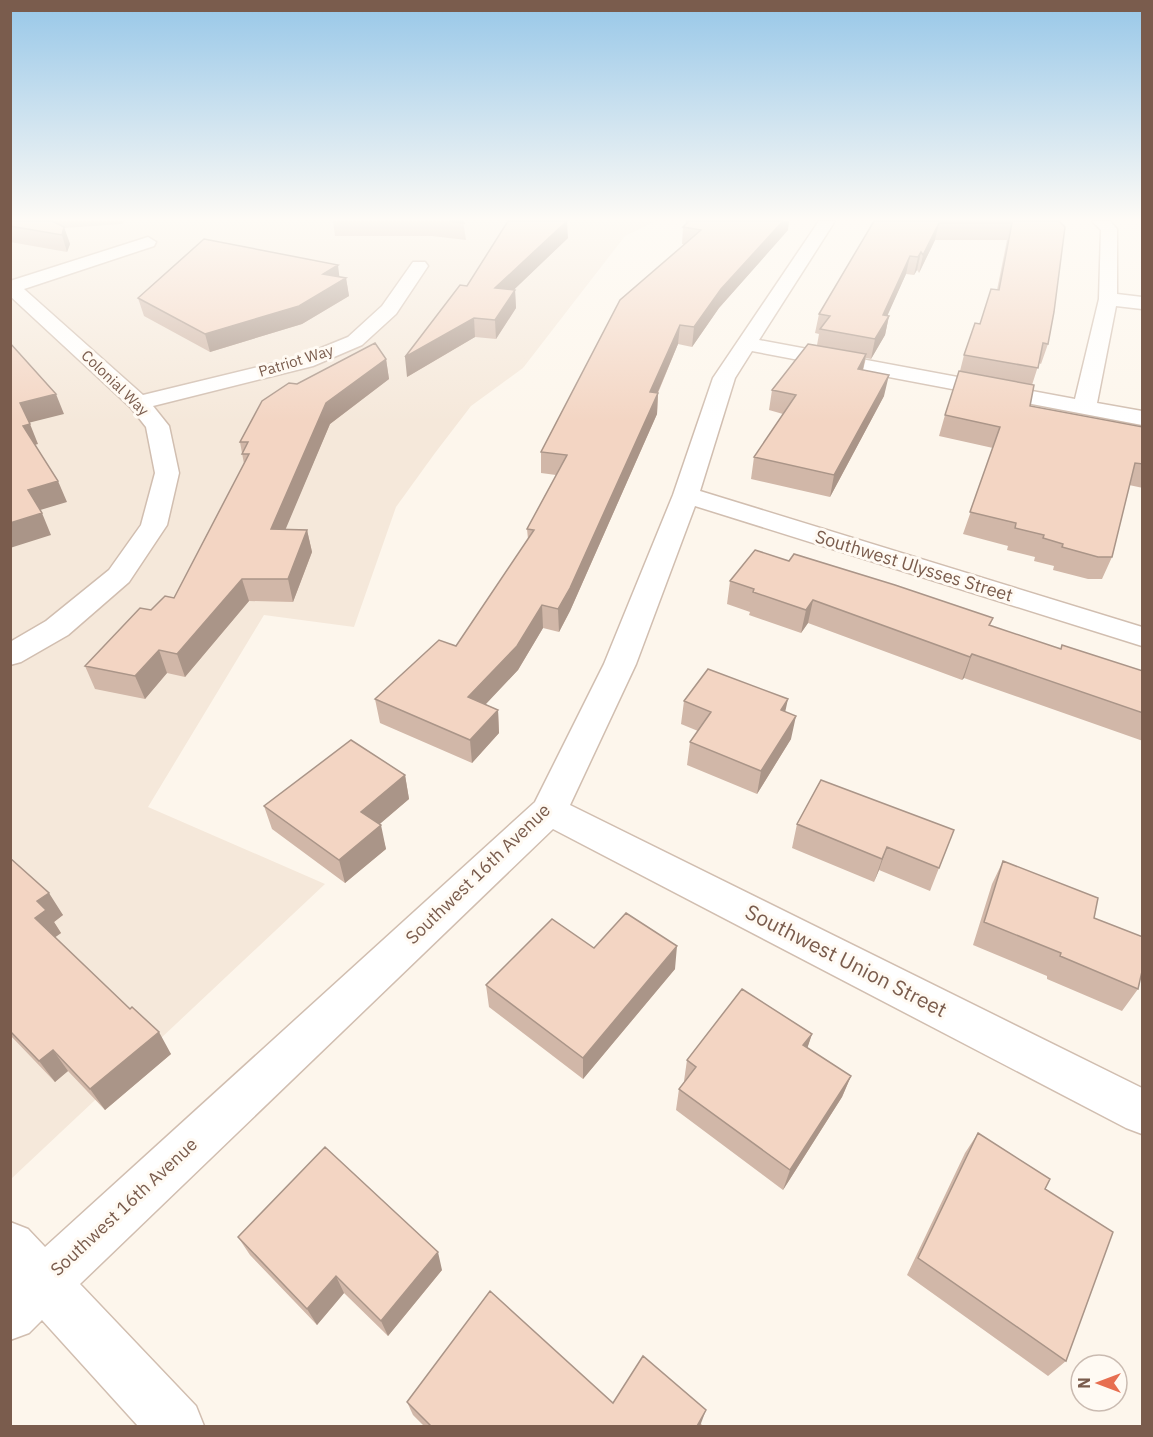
<svg xmlns="http://www.w3.org/2000/svg" width="1153" height="1437" viewBox="0 0 1153 1437" font-family="'IBM Plex Sans',sans-serif">
  <style>
    .residential { fill: #f5e8da }
    .lines { fill: none; stroke-linecap: round; stroke-linejoin: round }
    .minor-casing { stroke: #d1beb0; stroke-width: 3 }
    .minor { fill: #fff; fill-rule: evenodd }
    .wall { fill: #d1b7a8 }
    .shaded-wall { fill: #aa9588 }
    .building { fill: #f3d5c3; stroke: #aa9588; stroke-width: 1.5 }
    .labels { text-anchor: middle; stroke-width: 6; stroke-linejoin: round; paint-order: stroke }
    .far-street-label { font-size: 15px; fill: #7a5c4d; stroke: #fffaf3 }
    .street-label { font-size: 18px; fill: #7a5c4d; stroke: #fffaf3 }
    .near-street-label { font-size: 21px; fill: #7a5c4d; stroke: #fffaf3 }
  </style>
  <rect width="100%" height="100%" fill="#fdf6ec"/>
  <path class="residential" d="M 11,221 L 656,221 L 625,236 L 523,368 L 471,406 L 435,453 L 396,507 L 354,627 L 264,615 L 148,807 L 325,884 L 11,1179 Z"/>
  <g class="lines">
    <g class="minor-casing">
      <path id="minor" d="M 819,221 L 835,221 L 759,340 L 1075,399 L 1099,299 L 1101,230 L 1092,221 L 1110,221 L 1117,229 L 1117,294 L 1142,297 L 1142,309 L 1116,306 L 1097,403 L 1142,411 L 1142,425 L 752,351 L 735,378 L 700,491 L 1142,627 L 1142,646 L 695,506 L 636,664 L 570,805 L 1142,1088 L 1142,1134 L 1126,1128 L 553,829 L 80,1284 L 196,1406 L 204,1426 L 138,1426 L 42,1320 L 29,1333 L 10,1340 L 10,1222 L 28,1229 L 45,1247 L 535,802 L 604,664 L 673,495 L 713,378 Z
        M 148,237 L 156,242 L 154,246 L 24,289 L 143,395 L 299,357 L 348,337 L 382,306 L 413,262 L 425,262 L 428,266 L 396,314 L 362,345 L 313,366 L 153,406 L 169,426 L 179,473 L 167,525 L 129,582 L 68,635 L 21,662 L 10,665 L 10,642 L 46,621 L 109,570 L 141,525 L 155,473 L 146,427 L 131,408 L 10,296 L 10,281 Z"/>
    </g>
    <use href="#minor" class="minor"/>
  </g>
  <path class="wall" d="M 10,221 L 124,221 L 122,224 L 64,228 L 70,244 L 67,252 L 10,242 Z
    M 333,221 L 463,221 L 466,240 L 432,236 L 335,236 Z
    M 686,221 L 788,230 L 719,308 L 692,347 L 678,344 L 658,393 L 657,414 L 570,611 L 559,632 L 543,628 L 518,670 L 485,704 L 498,710 L 499,733 L 472,763 L 380,723 L 375,699 L 456,646 L 528,539 L 527,529 L 556,475 L 541,473 L 541,452 L 684,244 L 682,244 L 683,227 L 686,224 Z
    M 874,221 L 1059,221 L 1048,344 L 1041,364 L 1039,363 L 1032,385 L 1030,406 L 1143,427 L 1143,488 L 1129,485 L 1112,557 L 1102,579 L 1088,579 L 1053,570 L 1054,566 L 1034,561 L 1035,557 L 1007,550 L 1008,546 L 963,534 L 993,448 L 939,436 L 945,415 L 960,371 L 964,355 L 997,290 L 1007,240 L 935,240 L 919,273 L 917,270 L 914,275 L 906,274 L 887,315 L 889,316 L 885,335 L 871,359 L 866,358 L 863,370 L 884,396 L 830,497 L 751,479 L 754,457 L 783,414 L 769,410 L 772,390 L 817,345 L 819,334 L 815,333 L 819,314 Z
    M 568,238 L 514,289 L 515,290 L 516,308 L 496,339 L 475,337 L 407,377 L 467,286 Z
    M 340,277 L 346,278 L 349,296 L 302,324 L 210,352 L 144,316 L 138,298 Z
    M 386,359 L 389,379 L 330,424 L 285,529 L 307,530 L 312,552 L 293,602 L 249,601 L 185,677 L 167,673 L 145,699 L 95,689 L 85,666 L 151,610 L 174,598 L 244,464 L 240,442 L 297,384 Z
    M 789,561 L 993,618 L 990,626 L 1060,649 L 1143,671 L 1143,741 L 964,678 L 962,680 L 808,623 L 801,633 L 749,615 L 750,612 L 727,604 L 730,581 Z
    M 684,701 L 785,711 L 791,739 L 757,794 L 687,765 L 690,742 L 698,731 L 681,724 Z
    M 405,775 L 409,799 L 379,824 L 386,849 L 345,883 L 272,829 L 264,806 Z
    M 821,780 L 939,868 L 930,891 L 879,870 L 874,882 L 792,848 L 797,824 Z
    M 10,858 L 63,915 L 54,922 L 61,933 L 55,937 L 171,1054 L 105,1110 L 68,1071 L 55,1082 L 10,1035 Z
    M 1003,861 L 1094,918 L 1138,989 L 1122,1011 L 1047,979 L 1047,976 L 973,945 L 992,884 Z
    M 594,948 L 675,969 L 583,1079 L 489,1007 L 486,985 Z
    M 812,1034 L 807,1048 L 851,1076 L 842,1097 L 783,1190 L 676,1110 L 679,1089 L 685,1082 L 684,1081 L 687,1060 Z
    M 978,1133 L 1045,1189 L 1066,1361 L 1048,1376 L 907,1275 L 965,1153 Z
    M 238,1237 L 442,1270 L 388,1336 L 344,1293 L 317,1325 L 250,1255 Z
    M 407,1402 L 613,1403 L 702,1424 L 700,1426 L 424,1426 L 413,1415 Z"/>
  <path class="shaded-wall" d="M 567,221 L 568,238 L 496,307 L 495,288 Z
    M 783,221 L 789,221 L 788,230 L 719,308 L 692,347 L 694,327 L 721,289 Z
    M 939,223 L 935,240 L 919,273 L 923,255 Z
    M 64,227 L 70,244 L 67,252 L 62,235 Z
    M 921,252 L 917,270 L 914,275 L 918,257 Z
    M 910,256 L 906,274 L 881,330 L 889,316 L 885,335 L 871,359 L 875,339 L 883,315 Z
    M 338,265 L 340,282 L 346,278 L 349,296 L 302,324 L 210,352 L 205,334 Z
    M 515,290 L 516,308 L 496,339 L 495,320 Z
    M 474,318 L 475,337 L 407,377 L 405,357 Z
    M 680,325 L 678,344 L 649,413 L 650,392 Z
    M 866,354 L 862,374 L 858,369 Z
    M 386,359 L 389,379 L 330,424 L 276,552 L 271,529 L 326,403 Z
    M 889,375 L 884,396 L 830,497 L 834,475 Z
    M 658,393 L 657,414 L 570,611 L 559,632 L 558,609 Z
    M 56,394 L 64,414 L 28,423 L 20,403 Z
    M 30,424 L 38,444 L 31,446 L 23,426 Z
    M 58,481 L 67,502 L 37,511 L 28,490 Z
    M 42,513 L 51,535 L 10,548 L 10,523 Z
    M 307,530 L 312,552 L 293,602 L 288,579 Z
    M 242,579 L 249,601 L 185,677 L 177,654 Z
    M 813,600 L 808,623 L 801,633 L 806,610 Z
    M 542,605 L 543,628 L 518,670 L 470,721 L 468,697 Z
    M 159,650 L 167,673 L 145,699 L 135,676 Z
    M 972,654 L 964,678 L 962,680 L 970,657 Z
    M 788,699 L 783,722 L 781,710 Z
    M 498,710 L 499,733 L 472,763 L 470,740 Z
    M 796,716 L 791,739 L 757,794 L 761,771 Z
    M 405,775 L 409,799 L 367,835 L 361,812 Z
    M 381,825 L 386,849 L 345,883 L 339,860 Z
    M 887,847 L 879,870 L 874,882 L 882,859 Z
    M 49,893 L 63,915 L 54,922 L 61,933 L 50,941 L 35,918 L 37,901 Z
    M 677,946 L 675,969 L 583,1079 L 583,1058 Z
    M 159,1032 L 171,1054 L 105,1110 L 90,1089 Z
    M 812,1034 L 805,1055 L 803,1045 Z
    M 53,1050 L 68,1071 L 55,1082 L 39,1061 Z
    M 851,1076 L 842,1097 L 783,1190 L 790,1170 Z
    M 438,1252 L 442,1270 L 388,1336 L 381,1321 Z
    M 336,1276 L 344,1293 L 317,1325 L 307,1309 Z
    M 706,1410 L 700,1426 L 697,1426 Z"/>
  <path class="building" d="M 10,221 L 52,221 L 64,227 L 62,235 L 10,226 Z
    M 449,221 L 463,221 L 464,223 Z
    M 508,221 L 567,221 L 495,288 L 515,290 L 495,320 L 474,318 L 405,357 L 460,285 L 467,286 Z
    M 686,221 L 783,221 L 721,289 L 694,327 L 680,325 L 650,392 L 658,393 L 570,588 L 558,609 L 542,605 L 517,646 L 468,697 L 498,710 L 470,740 L 375,699 L 439,640 L 456,646 L 534,530 L 527,529 L 567,455 L 541,452 L 620,300 L 701,230 L 683,227 L 688,222 Z
    M 874,221 L 1059,221 L 1065,227 L 1054,312 L 1048,344 L 1043,343 L 1038,368 L 964,355 L 975,323 L 980,324 L 991,289 L 999,290 L 1012,223 L 939,223 L 923,255 L 921,252 L 918,257 L 910,256 L 883,315 L 889,316 L 875,339 L 820,329 L 830,316 L 819,314 Z
    M 204,239 L 338,265 L 323,274 L 346,278 L 299,306 L 205,334 L 138,298 Z
    M 10,343 L 56,394 L 20,403 L 30,424 L 23,426 L 58,481 L 28,490 L 42,513 L 10,523 Z
    M 375,343 L 386,359 L 326,403 L 271,529 L 307,530 L 288,579 L 242,579 L 177,654 L 159,650 L 135,676 L 85,666 L 140,608 L 151,610 L 165,596 L 174,598 L 249,454 L 242,454 L 248,442 L 240,442 L 262,401 L 289,383 L 297,384 Z
    M 808,344 L 866,354 L 858,369 L 889,375 L 834,475 L 754,457 L 796,395 L 772,390 Z
    M 959,371 L 1034,385 L 1030,406 L 1143,427 L 1143,464 L 1135,463 L 1112,557 L 1098,557 L 1062,547 L 1063,544 L 1043,538 L 1044,535 L 1015,528 L 1016,523 L 970,512 L 1000,427 L 945,415 Z
    M 755,550 L 789,561 L 794,554 L 895,585 L 993,618 L 989,625 L 1061,649 L 1062,645 L 1143,671 L 1143,713 L 972,654 L 970,657 L 813,600 L 806,610 L 753,592 L 754,589 L 730,581 Z
    M 708,669 L 788,699 L 781,710 L 796,716 L 761,771 L 690,742 L 711,712 L 684,701 Z
    M 351,740 L 405,775 L 361,812 L 381,825 L 339,860 L 264,806 Z
    M 821,780 L 954,830 L 939,868 L 887,847 L 882,859 L 797,824 Z
    M 10,858 L 49,893 L 37,901 L 46,910 L 35,918 L 130,1009 L 132,1007 L 159,1032 L 90,1089 L 53,1050 L 39,1061 L 10,1031 Z
    M 1003,861 L 1098,898 L 1094,918 L 1143,937 L 1143,967 L 1138,989 L 1060,956 L 1061,953 L 984,922 Z
    M 626,913 L 677,946 L 583,1058 L 486,985 L 552,919 L 594,948 Z
    M 742,989 L 812,1034 L 803,1045 L 851,1076 L 790,1170 L 679,1089 L 696,1067 L 687,1060 Z
    M 978,1133 L 1050,1179 L 1045,1189 L 1113,1232 L 1066,1361 L 918,1258 Z
    M 325,1147 L 438,1252 L 381,1321 L 336,1276 L 307,1309 L 238,1237 Z
    M 490,1291 L 613,1403 L 643,1356 L 706,1410 L 697,1426 L 431,1426 L 407,1402 Z"/>
  <linearGradient id="sky" x2="0" y2="1"><stop stop-color="#97c7e8"/><stop offset="0.52" stop-color="#fefbf6"/><stop offset="1" stop-color="#fefbf6" stop-opacity="0"/></linearGradient>
  <rect width="1153" height="422" fill="url(#sky)"/>
  <g class="labels">
    <g class="far-street-label">
      <text transform="translate(296 361) rotate(-17)" y="5">Patriot Way</text>
      <text transform="translate(115 383) rotate(44)" y="5">Colonial Way</text>
    </g>
    <g class="street-label">
      <text transform="translate(914 566) rotate(17)" y="6">Southwest Ulysses Street</text>
      <text transform="translate(478 874) rotate(-44)" y="6">Southwest 16th Avenue</text>
      <text transform="translate(124 1207) rotate(-43)" y="6">Southwest 16th Avenue</text>
    </g>
    <g class="near-street-label">
      <text transform="translate(846 961) rotate(27)" y="7">Southwest Union Street</text>
    </g>
  </g>
  <rect width="1153" height="1437" fill="none" stroke="#7a5c4d" stroke-width="24"/>
  <g transform="translate(1099 1383) rotate(270)"><circle r="28" fill="#fffaf3" stroke="#cabbb1" stroke-width="1.5"/>
  <path d="M0-4.5L10 22L0 15L-10 22Z" fill="#e76f51"/>
  <text y="-9" font-size="16" font-weight="bold" text-anchor="middle" fill="#7a5c4d">N</text>
  </g>
</svg>
